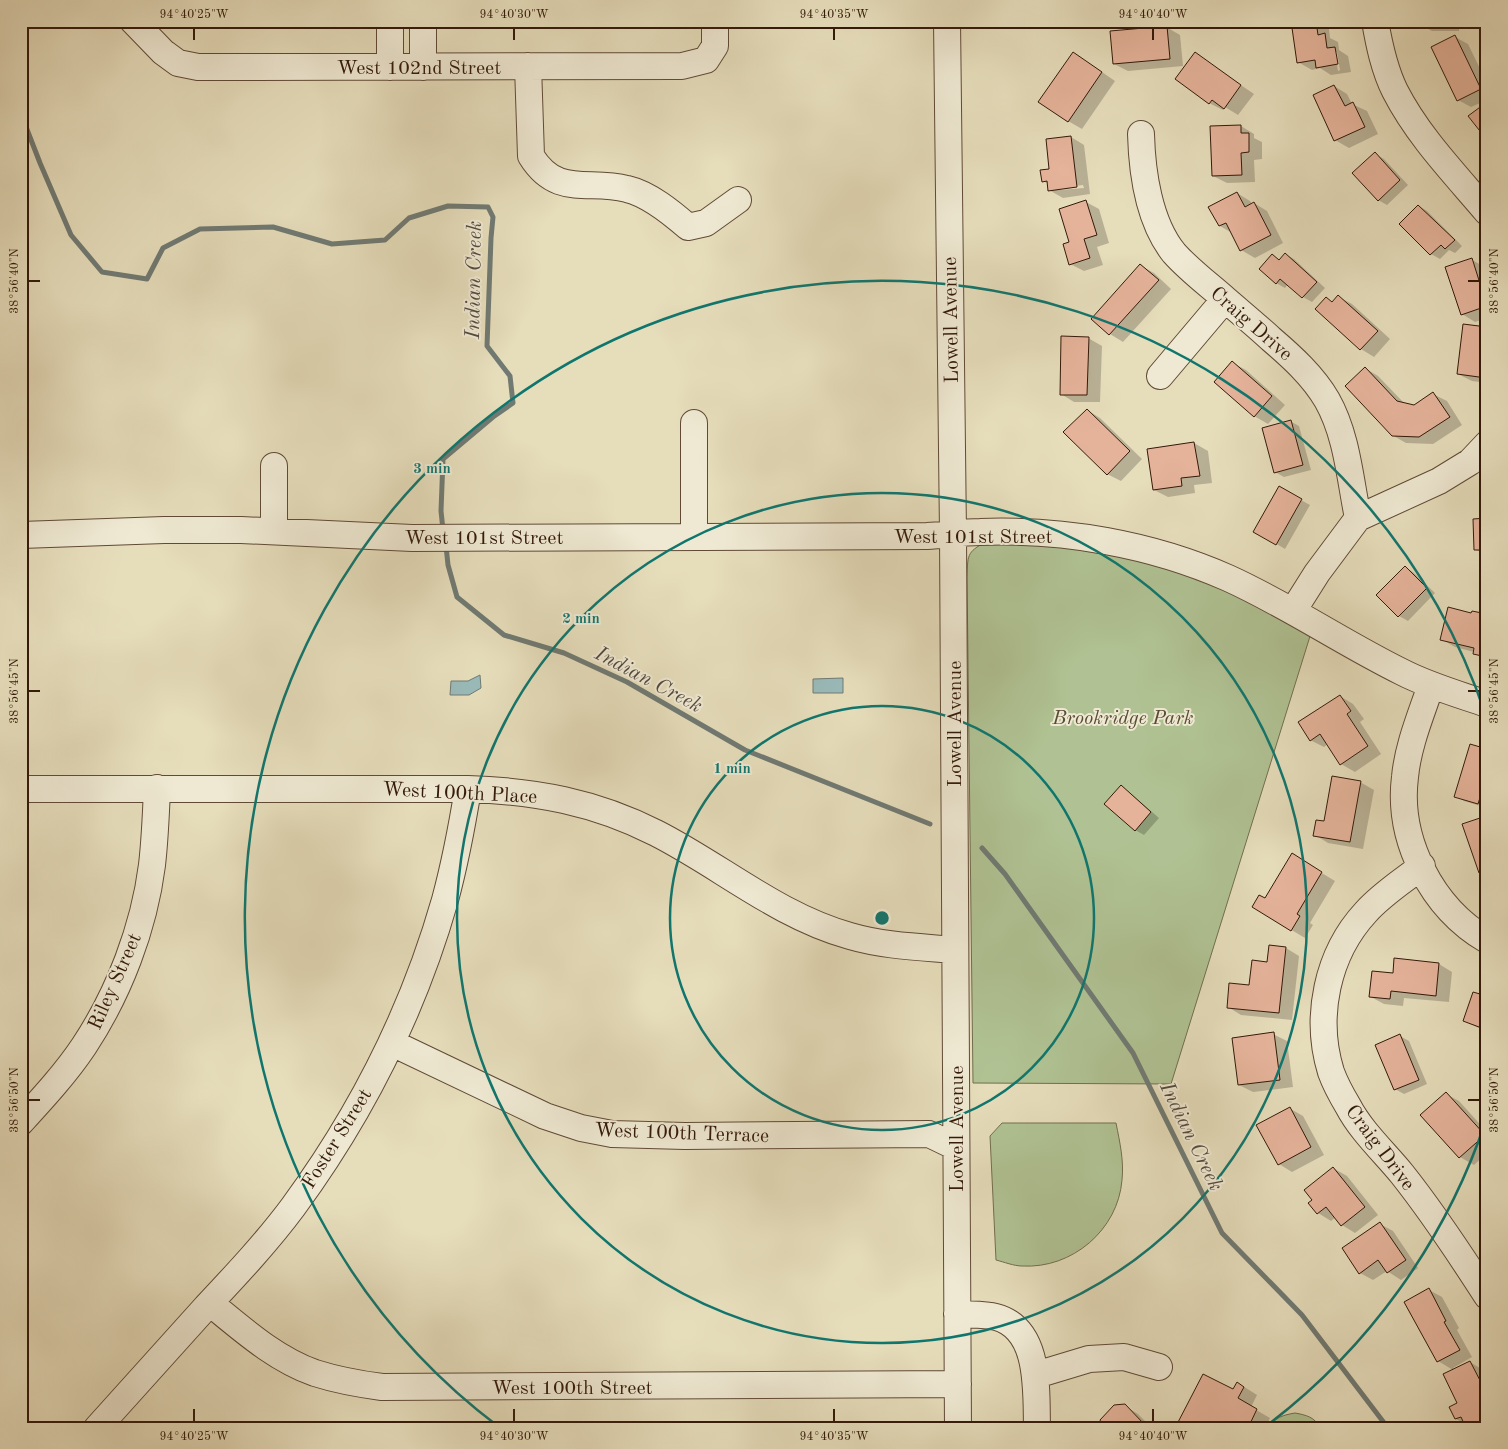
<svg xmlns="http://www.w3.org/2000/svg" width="1508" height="1449" viewBox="0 0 1508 1449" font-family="'Old Standard TT',serif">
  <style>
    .green { fill: #b0c293; stroke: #726e4e }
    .water { fill: #99bab9; stroke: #707a73 }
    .shadow { fill: #0003; fill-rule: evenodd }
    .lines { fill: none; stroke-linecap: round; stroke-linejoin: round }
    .stream { stroke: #707a73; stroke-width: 5 }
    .building { fill: #e5b39a; stroke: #33190a }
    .minor-casing { stroke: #604a36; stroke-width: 28 }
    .minor { stroke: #efe9d3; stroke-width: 26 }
    .ticks { fill: none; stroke: #33190a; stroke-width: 2 }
    .ring { fill: none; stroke: #0f766e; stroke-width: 2.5 }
    .labels { text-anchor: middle; stroke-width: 4; stroke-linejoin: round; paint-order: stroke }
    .street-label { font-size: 20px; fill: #33190a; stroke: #efe9d3 }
    .park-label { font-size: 20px; font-style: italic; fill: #584c33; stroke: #efe9d3 }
    .water-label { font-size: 21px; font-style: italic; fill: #52493f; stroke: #efe9d3 }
    .centre { fill: #0f766e; stroke: #efe9d3; stroke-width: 2.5 }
    .ring-label { font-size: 15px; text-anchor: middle; font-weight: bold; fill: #0f766e; stroke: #efe9d3; stroke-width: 4; stroke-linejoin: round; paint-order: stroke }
    .neatline { fill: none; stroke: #33190a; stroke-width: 2 }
    .ticks-label { font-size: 12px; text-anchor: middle; fill: #33190a }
  </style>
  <rect width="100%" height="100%" fill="#e6ddbb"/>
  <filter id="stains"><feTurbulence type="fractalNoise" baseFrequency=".004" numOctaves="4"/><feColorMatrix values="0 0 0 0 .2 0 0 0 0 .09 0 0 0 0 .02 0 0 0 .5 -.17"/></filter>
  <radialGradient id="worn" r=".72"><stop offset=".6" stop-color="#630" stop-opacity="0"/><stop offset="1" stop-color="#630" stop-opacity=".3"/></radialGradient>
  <path class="green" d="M 986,542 L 1086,549 L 1152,563 L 1205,580 L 1311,633 L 1171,1084 L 973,1083 L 967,577 C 968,556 966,552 986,542 Z
    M 1002,1123 L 1116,1123 C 1120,1143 1124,1161 1122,1180 C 1118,1230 1072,1269 1022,1266 C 1014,1266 1004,1262 996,1260 L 990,1136 Z
    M 1295,1413 C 1306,1415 1315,1417 1320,1428 L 1269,1428 C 1274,1417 1284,1415 1295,1413 Z"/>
  <path class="water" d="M 480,675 L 481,688 L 469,695 L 450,695 L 451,681 L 468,681 Z
    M 843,678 L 843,693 L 813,693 L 813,679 Z"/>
  <path class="shadow" d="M 1292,21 L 1328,21 L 1330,38 L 1338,42 L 1339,50 L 1348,56 L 1351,72 L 1331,75 L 1320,68 L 1312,70 L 1298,62 ZM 1335,52 L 1337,52 L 1340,70 L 1338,71 Z
    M 1423,21 L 1459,21 L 1459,31 L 1432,31 L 1423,26 Z
    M 1166,27 L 1180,35 L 1183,66 L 1128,71 L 1114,64 Z
    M 1455,37 L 1468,44 L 1487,83 L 1487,100 L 1471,107 L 1458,100 Z
    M 1195,54 L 1254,94 L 1238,115 L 1225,107 L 1223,110 L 1209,103 Z
    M 1086,61 L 1115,81 L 1082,129 L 1068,121 Z
    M 1334,86 L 1347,94 L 1352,104 L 1367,111 L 1378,134 L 1349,148 L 1335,140 Z
    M 1241,126 L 1254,134 L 1254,138 L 1262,142 L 1262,159 L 1254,160 L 1255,182 L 1227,183 L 1213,176 Z
    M 1071,137 L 1084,145 L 1090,194 L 1063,198 L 1049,190 L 1049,184 L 1043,181 ZM 1083,185 L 1084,188 L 1060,190 L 1060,188 Z
    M 1375,154 L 1384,159 L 1408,185 L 1387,205 L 1378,200 Z
    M 1237,193 L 1250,201 L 1252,204 L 1254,203 L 1267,211 L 1283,243 L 1255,258 L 1241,250 L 1232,233 L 1220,226 Z
    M 1086,202 L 1099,209 L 1109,243 L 1097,247 L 1103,265 L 1084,271 L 1070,264 L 1071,243 Z
    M 1419,206 L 1427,211 L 1462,246 L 1455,253 L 1449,250 L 1440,259 L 1431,254 L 1401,224 Z
    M 1285,254 L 1294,259 L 1325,288 L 1312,302 L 1303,297 L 1288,284 L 1285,288 L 1276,283 L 1273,256 L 1280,260 Z
    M 1472,260 L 1485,267 L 1487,272 L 1487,318 L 1475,322 L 1462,314 Z
    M 1141,266 L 1154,273 L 1171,289 L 1123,342 L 1110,334 Z
    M 1339,297 L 1352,304 L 1390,339 L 1374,357 L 1361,349 L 1326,299 L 1333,303 Z
    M 1487,328 L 1487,383 L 1472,381 L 1458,374 Z
    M 1088,338 L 1102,346 L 1100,402 L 1074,402 L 1061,394 Z
    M 1233,363 L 1246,370 L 1285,405 L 1268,424 L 1254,416 Z
    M 1365,368 L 1378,376 L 1405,404 L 1414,406 L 1433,394 L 1447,401 L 1462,425 L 1433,444 L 1406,443 L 1392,435 Z
    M 1087,410 L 1100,418 L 1142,459 L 1121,481 L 1107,474 Z
    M 1290,421 L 1299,426 L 1311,470 L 1284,477 L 1275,472 Z
    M 1194,443 L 1208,451 L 1212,483 L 1194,485 L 1195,493 L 1168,497 L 1154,490 L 1148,450 Z
    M 1279,488 L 1310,505 L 1285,549 L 1255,531 Z
    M 1487,520 L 1487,554 L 1484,554 L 1475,549 Z
    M 1405,567 L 1413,572 L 1435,593 L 1408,621 L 1399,616 Z
    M 1472,615 L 1487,616 L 1487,661 L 1474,653 L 1474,652 L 1455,647 L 1441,639 Z
    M 1340,696 L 1353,704 L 1364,719 L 1360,722 L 1381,754 L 1355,772 L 1341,764 L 1328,744 L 1324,747 L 1310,740 Z
    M 1487,751 L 1487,808 L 1464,801 L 1456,796 Z
    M 1360,782 L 1374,790 L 1363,849 L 1328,843 L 1315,835 Z
    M 1121,787 L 1129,792 L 1159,818 L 1144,835 L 1135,830 Z
    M 1485,818 L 1487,818 L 1487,876 L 1480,872 Z
    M 1292,855 L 1335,881 L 1310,923 L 1313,925 L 1305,938 L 1253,907 L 1265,900 Z
    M 1286,948 L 1299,956 L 1292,1020 L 1241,1015 L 1228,1007 L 1250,987 L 1268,963 Z
    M 1439,964 L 1452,972 L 1449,1002 L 1404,998 L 1403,1006 L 1384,1004 L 1371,997 L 1394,975 Z
    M 1487,998 L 1487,1032 L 1464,1021 Z
    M 1273,1034 L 1287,1041 L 1293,1087 L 1253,1092 L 1239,1085 Z
    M 1400,1036 L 1409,1041 L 1427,1084 L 1404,1094 L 1395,1089 Z
    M 1446,1094 L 1459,1101 L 1487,1132 L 1487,1153 L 1474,1165 L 1460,1157 L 1422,1115 Z
    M 1289,1108 L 1303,1116 L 1324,1155 L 1292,1172 L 1279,1164 Z
    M 1333,1168 L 1347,1176 L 1378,1215 L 1355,1233 L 1342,1225 L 1336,1217 L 1331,1221 L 1318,1213 Z
    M 1380,1224 L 1393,1231 L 1418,1268 L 1401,1280 L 1387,1271 L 1373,1280 L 1360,1273 Z
    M 1429,1290 L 1442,1297 L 1459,1328 L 1457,1330 L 1472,1357 L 1453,1368 L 1454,1370 L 1470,1362 L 1483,1370 L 1487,1377 L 1487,1428 L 1468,1428 L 1466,1424 L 1456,1419 L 1459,1403 L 1453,1370 L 1438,1361 Z
    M 1238,1383 L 1257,1395 L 1251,1407 L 1270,1418 L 1265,1428 L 1176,1428 L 1233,1391 Z
    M 1125,1406 L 1138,1414 L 1152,1428 L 1105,1428 Z"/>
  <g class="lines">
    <path class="stream" d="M 21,114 L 40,163 L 71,235 L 102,272 L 147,279 L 163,248 L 200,229 L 273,227 L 332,244 L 385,240 L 409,218 L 448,206 L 488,207 L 493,217 L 491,238 L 487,346 L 510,376 L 513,403 L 493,417 L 443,459 L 441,511 L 443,530
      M 446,546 L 448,565 L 457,597 L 504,635 L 564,653 L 627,682 L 745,750 L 930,824
      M 982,848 L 1005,874 L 1133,1053 L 1222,1233 L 1302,1315 L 1388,1428"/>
  </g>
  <path class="building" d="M 1291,21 L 1316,21 L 1318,35 L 1325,33 L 1327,48 L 1335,47 L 1338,64 L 1316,68 L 1315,60 L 1297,63 Z
    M 1422,21 L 1451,21 L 1451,27 L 1422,26 Z
    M 1167,26 L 1170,59 L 1113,64 L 1110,31 Z
    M 1455,35 L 1481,89 L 1457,101 L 1431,47 Z
    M 1073,52 L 1102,72 L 1068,122 L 1038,102 Z
    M 1195,52 L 1241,85 L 1224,109 L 1212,100 L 1209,104 L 1175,79 Z
    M 1334,85 L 1345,106 L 1353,102 L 1365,127 L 1334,141 L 1313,95 Z
    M 1487,102 L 1487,140 L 1468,116 Z
    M 1241,125 L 1241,133 L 1249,133 L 1249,152 L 1241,153 L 1242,175 L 1212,176 L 1210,126 Z
    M 1071,136 L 1077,187 L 1048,191 L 1047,181 L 1042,182 L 1040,170 L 1049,169 L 1046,139 Z
    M 1375,152 L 1400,180 L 1378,201 L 1352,173 Z
    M 1237,192 L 1245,207 L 1254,202 L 1271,235 L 1240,251 L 1226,223 L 1219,226 L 1208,207 Z
    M 1086,200 L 1097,235 L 1084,239 L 1090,258 L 1069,265 L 1063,244 L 1069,242 L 1059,209 Z
    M 1418,205 L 1455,240 L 1445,249 L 1441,245 L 1430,255 L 1399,224 Z
    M 1285,253 L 1317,282 L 1302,298 L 1280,279 L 1276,284 L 1259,269 L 1272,254 L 1279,260 Z
    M 1472,258 L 1487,306 L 1461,315 L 1445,267 Z
    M 1140,264 L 1159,280 L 1109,335 L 1091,319 Z
    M 1338,295 L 1378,331 L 1360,350 L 1315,309 L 1326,297 L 1332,302 Z
    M 1463,324 L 1487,327 L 1486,378 L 1457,374 Z
    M 1061,336 L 1089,337 L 1087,395 L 1060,395 Z
    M 1232,361 L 1272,396 L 1254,417 L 1214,382 Z
    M 1365,367 L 1397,401 L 1414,405 L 1433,392 L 1450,417 L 1419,437 L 1392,436 L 1345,386 Z
    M 1087,409 L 1130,451 L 1107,475 L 1063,432 Z
    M 1291,420 L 1303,465 L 1274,473 L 1262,428 Z
    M 1194,442 L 1200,476 L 1181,478 L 1182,486 L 1153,490 L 1147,449 Z
    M 1279,486 L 1302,499 L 1276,545 L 1253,532 Z
    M 1487,518 L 1487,550 L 1474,550 L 1473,519 Z
    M 1405,566 L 1427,588 L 1398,617 L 1376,595 Z
    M 1448,607 L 1471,613 L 1472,611 L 1487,614 L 1487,657 L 1473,654 L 1474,648 L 1440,640 Z
    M 1340,695 L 1351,711 L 1347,714 L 1368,746 L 1340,765 L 1320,734 L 1310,741 L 1298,722 Z
    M 1470,744 L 1487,749 L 1487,775 L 1478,804 L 1454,797 Z
    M 1332,776 L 1361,781 L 1350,842 L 1313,836 L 1316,820 L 1324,821 Z
    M 1121,785 L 1151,812 L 1135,831 L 1104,804 Z
    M 1486,816 L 1487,870 L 1479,873 L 1462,824 Z
    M 1292,853 L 1322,872 L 1297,914 L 1300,916 L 1291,931 L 1252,907 L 1259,895 L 1265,898 Z
    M 1269,945 L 1286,947 L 1279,1013 L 1227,1008 L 1229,983 L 1249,985 L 1252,960 L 1267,962 Z
    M 1394,958 L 1439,963 L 1436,996 L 1391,991 L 1390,999 L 1369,997 L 1372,971 L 1393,973 Z
    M 1473,992 L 1487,996 L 1487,1030 L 1463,1021 Z
    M 1274,1032 L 1280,1080 L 1238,1085 L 1232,1038 Z
    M 1400,1034 L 1419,1080 L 1394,1090 L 1375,1045 Z
    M 1446,1092 L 1485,1135 L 1459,1158 L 1420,1115 Z
    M 1290,1107 L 1311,1147 L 1278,1165 L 1256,1125 Z
    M 1333,1167 L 1365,1207 L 1341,1226 L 1326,1207 L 1317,1214 L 1308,1203 L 1312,1200 L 1304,1190 Z
    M 1380,1222 L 1406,1260 L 1387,1273 L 1378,1260 L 1359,1274 L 1342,1248 Z
    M 1429,1288 L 1446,1321 L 1444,1322 L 1460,1350 L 1437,1362 L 1404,1302 Z
    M 1470,1361 L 1487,1394 L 1487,1426 L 1484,1428 L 1466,1428 L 1461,1417 L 1455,1419 L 1449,1407 L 1457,1403 L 1443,1374 Z
    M 1203,1374 L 1233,1389 L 1237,1382 L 1244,1387 L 1238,1398 L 1257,1409 L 1248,1428 L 1175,1428 Z
    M 1125,1404 L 1143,1423 L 1141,1428 L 1103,1428 L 1100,1420 L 1114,1405 Z"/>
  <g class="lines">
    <g class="minor-casing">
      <path id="minor" d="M 133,21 L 163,52 L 178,63 L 198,67 L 682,66 L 706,60 L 715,46 L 715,21
        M 390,21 L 390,67
        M 423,21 L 423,67
        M 947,21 L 953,534 L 958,1428
        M 1375,21 C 1379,44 1384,69 1395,91 C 1418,136 1454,173 1487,212
        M 528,66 L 531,156 C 557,198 588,179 627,189 C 649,194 672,213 688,227 L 706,223 L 738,200
        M 1141,134 C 1142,172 1149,222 1174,253 C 1189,270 1208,284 1225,299 C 1240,312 1256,325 1271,339 C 1292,357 1313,376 1327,400 C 1347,435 1350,479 1358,518
        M 1160,376 L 1225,299
        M 694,423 L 694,537
        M 274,530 L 274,466
        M 21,535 L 164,530 L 241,530 L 412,538 L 927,536 C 945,535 963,532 980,532 C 1064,529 1151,544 1228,578 C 1288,605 1343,643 1402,672 C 1429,686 1458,694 1487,704
        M 1293,611 L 1317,573 L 1358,518 L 1439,481 L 1470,462 L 1487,444
        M 1431,685 C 1421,715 1408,745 1405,777 C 1397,840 1432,908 1487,940
        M 21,789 L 468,789 C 535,791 595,802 656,833 C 721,866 778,916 850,936 C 884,946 920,947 955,950
        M 1422,866 C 1403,881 1382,894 1366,912 C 1327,954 1314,1017 1331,1072 C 1335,1083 1342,1096 1348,1106 C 1361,1131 1384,1152 1402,1174 C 1433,1213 1460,1254 1487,1296
        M 392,1043 L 545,1116 L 581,1128 L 612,1134 L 685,1136 L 929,1134 L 956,1147
        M 21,1122 C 43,1098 66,1073 84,1046 C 119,993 144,928 152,865 C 155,839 156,814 157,788
        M 210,1303 C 242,1329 275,1359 315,1373 C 337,1380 359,1384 382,1387 L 958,1384
        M 957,1314 C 970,1315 984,1314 996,1317 C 1041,1329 1036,1392 1037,1428
        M 1036,1375 L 1089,1359 L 1124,1357 L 1159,1367
        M 97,1428 C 133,1388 170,1347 206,1307 C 236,1275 267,1242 293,1207 C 362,1113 413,1012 445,900 C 455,863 462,826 468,789"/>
    </g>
    <use href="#minor" class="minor"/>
  </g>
  <path class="ticks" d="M 194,28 L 194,40M 514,28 L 514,40M 834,28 L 834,40M 1153,28 L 1153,40M 28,281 L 40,281M 1468,281 L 1480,281M 28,691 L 40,691M 1468,691 L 1480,691M 28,1100 L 40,1100M 1468,1100 L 1480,1100M 194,1409 L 194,1422M 514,1409 L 514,1422M 834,1409 L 834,1422M 1153,1409 L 1153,1422"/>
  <g class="ring">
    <circle cx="882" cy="918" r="212"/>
    <circle cx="882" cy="918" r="425"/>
    <path d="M1486 1120A637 637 0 0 1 1265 1427M499 1427A637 637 0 1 1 1486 716"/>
  </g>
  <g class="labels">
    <g class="street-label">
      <text x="419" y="74">West 102nd Street</text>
      <text transform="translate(950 320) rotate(-91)" y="7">Lowell Avenue</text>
      <text transform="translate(1252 323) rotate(41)" y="7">Craig Drive</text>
      <text x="973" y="543">West 101st Street</text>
      <text x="484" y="544">West 101st Street</text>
      <text transform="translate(954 724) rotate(-90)" y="7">Lowell Avenue</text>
      <text transform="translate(460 792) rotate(3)" y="7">West 100th Place</text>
      <text transform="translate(114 981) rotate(-66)" y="7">Riley Street</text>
      <text transform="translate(956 1129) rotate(-90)" y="7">Lowell Avenue</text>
      <text transform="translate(682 1132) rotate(2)" y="7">West 100th Terrace</text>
      <text transform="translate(336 1138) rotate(-58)" y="7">Foster Street</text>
      <text transform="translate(1381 1147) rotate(53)" y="7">Craig Drive</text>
      <text x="572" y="1394">West 100th Street</text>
    </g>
    <g class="park-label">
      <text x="1123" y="724">Brookridge Park</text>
    </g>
    <g class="water-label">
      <text transform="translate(473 280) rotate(-89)" y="7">Indian Creek</text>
      <text transform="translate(649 679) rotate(28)" y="7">Indian Creek</text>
      <text transform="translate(1192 1136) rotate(64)" y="7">Indian Creek</text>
    </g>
  </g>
  <circle cx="882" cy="918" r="8" class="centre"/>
  <g class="ring-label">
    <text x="432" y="473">3 min</text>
    <text x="581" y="623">2 min</text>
    <text x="732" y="773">1 min</text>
  </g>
  <rect width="1508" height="1449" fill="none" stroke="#e6ddbb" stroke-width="55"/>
  <rect x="28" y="28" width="1452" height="1394" class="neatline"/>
  <g class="ticks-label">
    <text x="194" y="18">94°40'25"W</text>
    <text x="514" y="18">94°40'30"W</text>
    <text x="834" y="18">94°40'35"W</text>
    <text x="1153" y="18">94°40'40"W</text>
    <text transform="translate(1494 281) rotate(-90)" y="4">38°56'40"N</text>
    <text transform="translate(14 281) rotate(-90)" y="4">38°56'40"N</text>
    <text transform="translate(1494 691) rotate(-90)" y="4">38°56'45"N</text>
    <text transform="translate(14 691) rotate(-90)" y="4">38°56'45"N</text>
    <text transform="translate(1494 1100) rotate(-90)" y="4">38°56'50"N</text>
    <text transform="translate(14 1100) rotate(-90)" y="4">38°56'50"N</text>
    <text x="194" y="1440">94°40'25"W</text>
    <text x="514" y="1440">94°40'30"W</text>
    <text x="834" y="1440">94°40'35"W</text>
    <text x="1153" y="1440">94°40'40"W</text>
  </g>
  <rect width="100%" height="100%" filter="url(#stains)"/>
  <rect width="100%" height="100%" fill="url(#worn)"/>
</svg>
